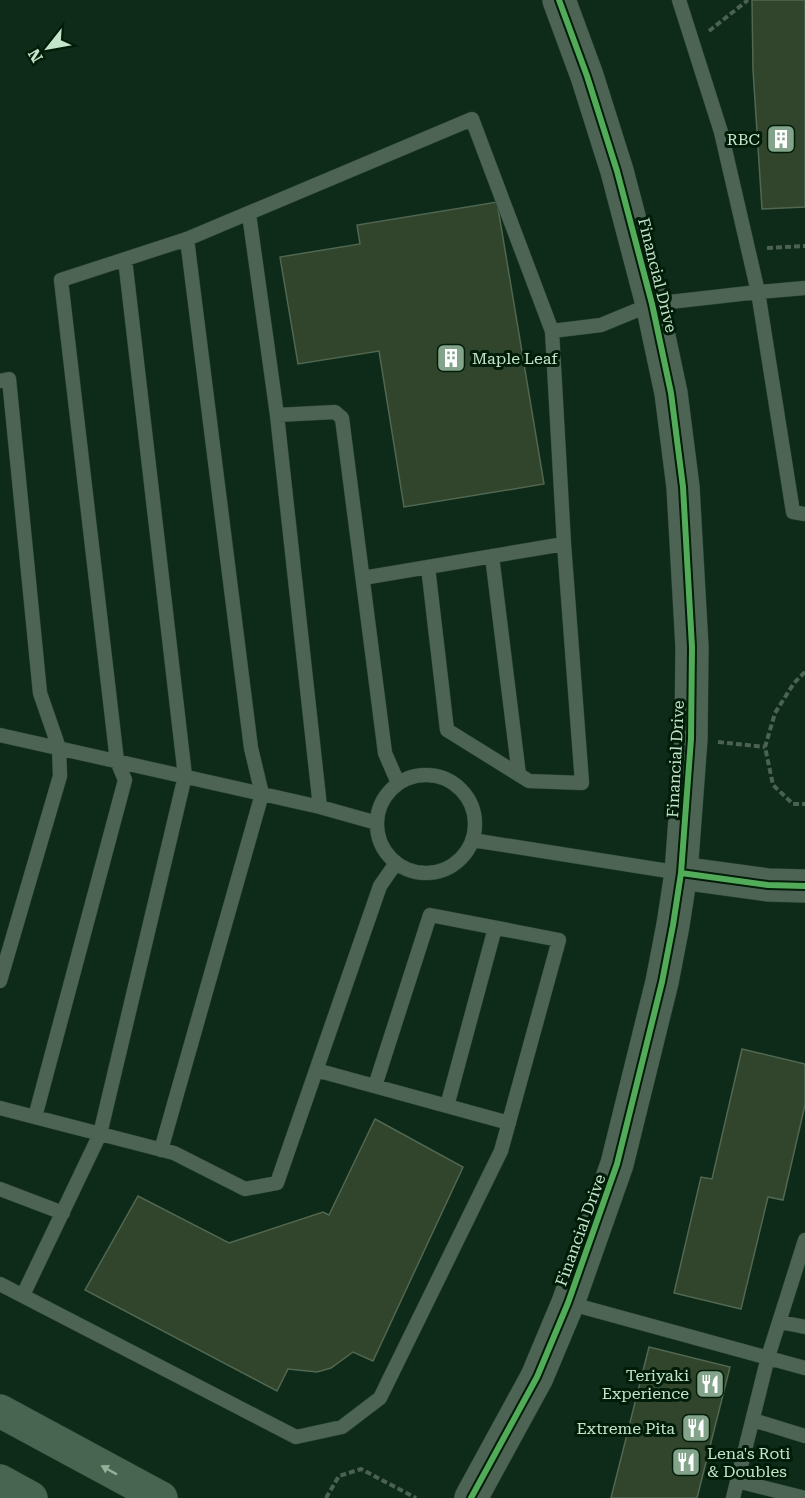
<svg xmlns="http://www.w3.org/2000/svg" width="805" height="1498" viewBox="0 0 805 1498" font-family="'Roboto Serif',serif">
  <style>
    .building { fill: #30452b; stroke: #526751; stroke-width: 1.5 }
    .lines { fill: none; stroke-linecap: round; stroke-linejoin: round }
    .service-casing { stroke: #2d4635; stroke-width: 15 }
    .tertiary-casing { stroke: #2d4635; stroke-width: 34 }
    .secondary-casing { stroke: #2d4635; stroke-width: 34 }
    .path { stroke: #4b6152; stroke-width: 4; stroke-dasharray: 6 3; stroke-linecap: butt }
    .service { stroke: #4d6454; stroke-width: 14 }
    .tertiary { stroke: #4d6454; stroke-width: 33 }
    .secondary { stroke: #486551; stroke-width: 33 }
    .cycleway-casing { stroke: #011c08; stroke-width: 10 }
    .cycleway { stroke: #51ab58; stroke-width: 6 }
    .oneway { fill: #92b299 }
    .labels { text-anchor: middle; stroke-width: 6; stroke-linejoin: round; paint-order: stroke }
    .poi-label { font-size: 16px; fill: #c3e5c9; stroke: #011c08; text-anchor: end }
    .street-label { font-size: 16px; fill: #c3e5c9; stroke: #011c08 }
  </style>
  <rect width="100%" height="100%" fill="#0d2b18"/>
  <path class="building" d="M 752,0 L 805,0 L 805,207 L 762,209 L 753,70 Z
    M 497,202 L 544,484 L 404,507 L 379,351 L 298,364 L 280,257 L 360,244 L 357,225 Z
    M 742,1049 L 805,1064 L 805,1105 L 783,1200 L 768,1197 L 741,1309 L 674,1293 L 701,1177 L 712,1179 Z
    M 375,1119 L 463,1167 L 373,1361 L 353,1352 L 331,1368 L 317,1372 L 288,1369 L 277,1391 L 85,1290 L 138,1196 L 229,1243 L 323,1212 L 329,1215 Z
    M 649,1347 L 730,1367 L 697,1498 L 611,1498 Z"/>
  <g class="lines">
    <g class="service-casing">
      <path id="service" d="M 249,214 L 277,415 L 320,807
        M 805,288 L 758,292 L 793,512 L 805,514
        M 552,331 L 601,325 L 652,304 L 758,292 L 721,132 L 679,0
        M 0,381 L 9,379 L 40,693 L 59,748 L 60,776 L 0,981
        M 277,415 L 335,412 L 342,418 L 385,753 L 398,783
        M 492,556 L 519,775
        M 363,578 L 564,544
        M 0,735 L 320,807 L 377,823
        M377 824a49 49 0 1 1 98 0a49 49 0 1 1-98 0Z
        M 472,840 L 681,873
        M 316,1070 L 509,1123
        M 447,1106 L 495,928
        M 0,1108 L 174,1153 L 245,1189 L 277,1183 L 380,886 L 396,863
        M 35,1117 L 125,780 L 117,761 L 61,280 L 187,239 L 472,119 L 552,331 L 564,544 L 582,783 L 529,781 L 447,730 L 428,567
        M 161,1150 L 262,794 L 251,748 L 187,239
        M 0,1189 L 63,1213
        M 0,1284 L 296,1437 L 342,1427 L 380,1398 L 501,1151 L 559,940 L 430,915 L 375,1086
        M 23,1295 L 100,1134 L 185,776 L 125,259
        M 568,1303 L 805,1368
        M 780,1322 L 805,1327
        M 753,1420 L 805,1436
        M 737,1481 L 805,1498
        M 733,1498 L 768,1357 L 805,1240"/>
    </g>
    <g class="tertiary-casing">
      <path id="tertiary" d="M 681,873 L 768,885 L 805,886
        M 471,1498 L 537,1377 L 568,1303 L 617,1164 L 662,982 L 673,925 L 681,873 L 691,739 L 692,647 L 683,487 L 671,393 L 652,304 L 617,171 L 587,76 L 559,0"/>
    </g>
    <g class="secondary-casing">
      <path id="secondary" d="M 0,1411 L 161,1498
        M 0,1481 L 31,1498"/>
    </g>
    <path class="path" d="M 709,31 L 748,0
      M 767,248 L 805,246
      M 805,672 L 794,683 L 775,713 L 765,747 L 773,785 L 793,804 L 805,804
      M 718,742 L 765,747
      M 326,1498 L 339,1476 L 361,1469 L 416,1498"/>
    <use href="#service" class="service"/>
    <use href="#tertiary" class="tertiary"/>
    <use href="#secondary" class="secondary"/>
    <g class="cycleway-casing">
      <path id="cycleway" d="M 681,873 L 768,885 L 805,886
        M 471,1498 L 537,1377 L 568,1303 L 617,1164 L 662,982 L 673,925 L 681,873 L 691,739 L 692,647 L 683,487 L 671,393 L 652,304 L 617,171 L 587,76 L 559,0"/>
    </g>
    <use href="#cycleway" class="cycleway"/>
  </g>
  <defs><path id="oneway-solid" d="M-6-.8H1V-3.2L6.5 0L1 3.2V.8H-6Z" transform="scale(1.5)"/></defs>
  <use class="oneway" href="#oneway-solid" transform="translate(109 1470) rotate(-151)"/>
  <defs>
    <g id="building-square" transform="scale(1.5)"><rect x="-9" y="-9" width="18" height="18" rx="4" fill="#83a48b" stroke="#011c08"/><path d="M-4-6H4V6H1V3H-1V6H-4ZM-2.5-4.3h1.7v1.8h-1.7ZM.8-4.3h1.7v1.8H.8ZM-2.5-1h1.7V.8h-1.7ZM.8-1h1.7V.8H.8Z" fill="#fff"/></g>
    <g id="restaurant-square" transform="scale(1.5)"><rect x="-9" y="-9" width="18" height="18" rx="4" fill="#83a48b" stroke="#011c08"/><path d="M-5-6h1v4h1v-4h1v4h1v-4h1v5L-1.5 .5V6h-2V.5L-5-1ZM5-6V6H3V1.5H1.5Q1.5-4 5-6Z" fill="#fff"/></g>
  </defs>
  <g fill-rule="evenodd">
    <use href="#building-square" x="781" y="139"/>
    <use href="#building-square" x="451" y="358"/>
    <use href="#restaurant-square" x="710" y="1384"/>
    <use href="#restaurant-square" x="696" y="1428"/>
    <use href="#restaurant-square" x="686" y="1462"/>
  </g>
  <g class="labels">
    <g class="poi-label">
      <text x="760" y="145">RBC</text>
      <text x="472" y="364" text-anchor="start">Maple Leaf</text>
      <text x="689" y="1381">Teriyaki<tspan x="689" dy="18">Experience</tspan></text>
      <text x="675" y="1434">Extreme Pita</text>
      <text x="707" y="1459" text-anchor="start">Lena's Roti<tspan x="707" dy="18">&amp; Doubles</tspan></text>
    </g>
    <g class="street-label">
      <text transform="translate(658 275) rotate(76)" y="6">Financial Drive</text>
      <text transform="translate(675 759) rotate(-87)" y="6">Financial Drive</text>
      <text transform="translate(580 1230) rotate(-70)" y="6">Financial Drive</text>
    </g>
  </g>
  <g transform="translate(48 48) rotate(239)" stroke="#011c08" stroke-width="4.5" paint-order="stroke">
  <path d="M0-4.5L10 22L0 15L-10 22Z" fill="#c3e5c9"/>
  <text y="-9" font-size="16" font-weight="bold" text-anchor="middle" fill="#c3e5c9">N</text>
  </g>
</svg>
